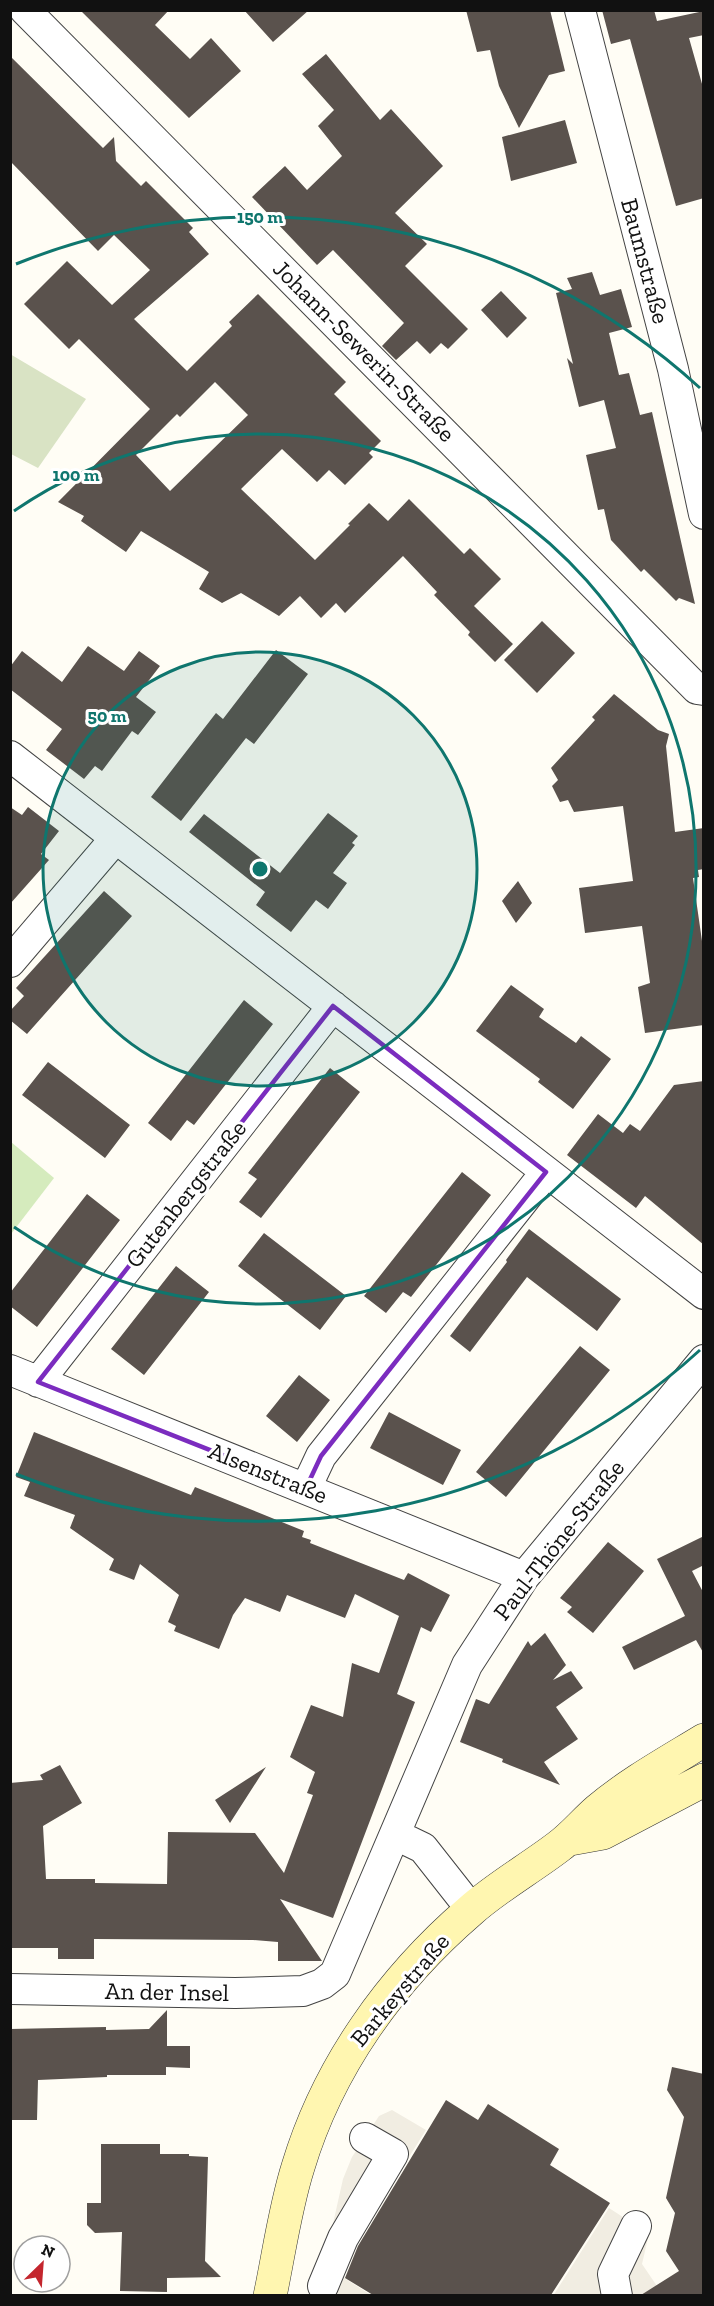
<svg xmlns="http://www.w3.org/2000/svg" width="714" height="2306" viewBox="0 0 714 2306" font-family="'Zilla Slab',serif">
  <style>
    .green { fill: #d5ebbd }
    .cemetery { fill: #d9e3c4 }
    .plaza { fill: #f1ede2 }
    .building { fill: #5a524d; fill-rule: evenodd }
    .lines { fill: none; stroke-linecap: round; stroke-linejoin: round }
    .street-casing { stroke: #444; stroke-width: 32 }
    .secondary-casing { stroke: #333; stroke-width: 34 }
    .street { stroke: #fff; stroke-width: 30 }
    .secondary { stroke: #fff6b0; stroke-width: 33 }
    .marked { fill: none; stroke: #7b2cbf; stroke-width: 4.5; stroke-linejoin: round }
    .ring { fill: none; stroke: #0f766e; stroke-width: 3 }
    .labels { text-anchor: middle; stroke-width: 6; stroke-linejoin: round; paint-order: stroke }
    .street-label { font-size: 24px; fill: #111; stroke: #fff }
    .centre { fill: #0f766e; stroke: #fff; stroke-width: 3 }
    .ring-label { font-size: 18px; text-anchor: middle; font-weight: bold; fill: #0f766e; stroke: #fff; stroke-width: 6; stroke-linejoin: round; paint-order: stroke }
  </style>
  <rect width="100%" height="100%" fill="#fffdf5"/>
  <path class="green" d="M 11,1142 L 54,1178 L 11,1234 Z"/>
  <path class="cemetery" d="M 10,354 L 86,399 L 38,468 L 11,454 Z"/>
  <path class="plaza" d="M 392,2110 L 426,2130 L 336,2273 L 371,2295 L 308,2296 L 314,2275 L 321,2277 L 343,2179 L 352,2157 L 379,2116 Z
    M 609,2208 L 649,2234 L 642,2264 L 659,2289 L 658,2295 L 553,2296 Z"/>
  <path class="building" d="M 80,10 L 169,10 L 155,25 L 190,59 L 211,38 L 241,71 L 189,118 Z
    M 244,10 L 309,10 L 273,42 Z
    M 466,10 L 550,10 L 565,71 L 549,75 L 519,128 L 499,86 L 490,50 L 477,52 Z
    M 602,10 L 654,10 L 657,21 L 704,11 L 704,35 L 689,38 L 704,91 L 704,198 L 676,206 L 630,39 L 611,44 Z
    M 326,54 L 380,120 L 391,109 L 443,166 L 395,213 L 427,244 L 405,266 L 468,329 L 448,349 L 441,343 L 430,354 L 417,341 L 396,360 L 382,346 L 404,323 L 333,250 L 317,265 L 252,197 L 285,166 L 307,190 L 342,156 L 318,126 L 334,110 L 302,74 Z
    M 10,56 L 103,148 L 114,137 L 116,161 L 141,186 L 146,181 L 193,228 L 189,232 L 209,254 L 134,319 L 187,371 L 232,326 L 229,322 L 258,294 L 346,382 L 334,394 L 381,441 L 369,453 L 373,457 L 345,485 L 329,470 L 317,482 L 282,449 L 241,489 L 315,560 L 350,525 L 348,524 L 369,503 L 388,521 L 409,499 L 464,554 L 470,548 L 501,579 L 474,606 L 513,644 L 495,662 L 468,635 L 470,632 L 434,595 L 437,592 L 403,556 L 345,613 L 336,603 L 321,618 L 300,596 L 279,616 L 241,593 L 222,603 L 199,589 L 209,572 L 141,531 L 126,552 L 81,521 L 84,516 L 58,502 L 150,409 L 79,339 L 69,349 L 24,304 L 67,261 L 112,305 L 150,270 L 114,235 L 98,251 L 10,161 ZM 215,382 L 248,415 L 170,491 L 136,455 L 177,414 L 180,417 Z
    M 565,120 L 577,163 L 511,181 L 502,137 Z
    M 592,272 L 600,295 L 621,289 L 632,327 L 609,333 L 619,375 L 629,373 L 640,415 L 652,412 L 695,604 L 679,598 L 676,601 L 644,569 L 641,572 L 611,540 L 604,509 L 598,510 L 586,455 L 616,448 L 604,400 L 579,407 L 567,358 L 573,364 L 556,293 L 572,289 L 567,278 Z
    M 501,291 L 527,318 L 507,338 L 481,310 Z
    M 542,621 L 575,653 L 537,693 L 504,660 Z
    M 88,646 L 124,671 L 139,651 L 160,666 L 136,697 L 156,712 L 138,735 L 132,731 L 102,771 L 95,766 L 84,779 L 46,750 L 62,729 L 10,689 L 10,667 L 22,651 L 62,682 Z
    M 276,650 L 308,674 L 254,744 L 246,738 L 181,821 L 151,797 L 216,713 L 223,719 Z
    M 614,694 L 658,730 L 669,734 L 666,746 L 675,832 L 704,828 L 704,869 L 698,870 L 699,877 L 693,878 L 704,955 L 704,1025 L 645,1033 L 638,987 L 650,983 L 642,926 L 585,933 L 579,888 L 633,881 L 623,806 L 574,812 L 568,800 L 560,802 L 552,786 L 558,780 L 551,768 L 595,720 L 592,717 Z
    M 10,807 L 22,815 L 28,807 L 59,831 L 41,854 L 49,860 L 10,904 Z
    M 328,813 L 358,836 L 352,843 L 355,845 L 333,873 L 347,883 L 328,909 L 316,900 L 291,932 L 256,905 L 265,892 L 189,832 L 204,814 L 280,873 Z
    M 518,881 L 532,903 L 516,923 L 502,901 Z
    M 104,891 L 132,916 L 27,1034 L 10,1020 L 10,1011 L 24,996 L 16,988 Z
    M 511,985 L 544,1009 L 539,1017 L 576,1043 L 581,1036 L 611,1059 L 573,1109 L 538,1082 L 540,1079 L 476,1031 Z
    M 244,1000 L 273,1024 L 194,1125 L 187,1120 L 171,1141 L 148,1123 Z
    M 48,1062 L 130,1125 L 105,1158 L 22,1095 Z
    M 330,1068 L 360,1092 L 261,1218 L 239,1202 L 257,1179 L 248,1173 Z
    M 704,1081 L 704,1245 L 645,1196 L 636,1208 L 567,1155 L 598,1114 L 623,1133 L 630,1124 L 640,1131 L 674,1085 Z
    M 462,1172 L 491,1195 L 411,1297 L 403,1292 L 386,1313 L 364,1296 Z
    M 87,1194 L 120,1220 L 37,1327 L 10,1306 L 10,1293 Z
    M 529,1229 L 621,1299 L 597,1331 L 527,1277 L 470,1352 L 450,1336 L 507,1262 L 506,1260 Z
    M 264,1233 L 346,1296 L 320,1330 L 238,1266 Z
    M 176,1266 L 209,1292 L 144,1375 L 111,1349 Z
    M 580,1346 L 610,1370 L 506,1497 L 476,1472 Z
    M 299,1375 L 330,1400 L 297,1442 L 266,1416 Z
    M 389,1412 L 461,1450 L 443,1485 L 370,1448 Z
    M 34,1432 L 191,1495 L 195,1487 L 304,1531 L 302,1537 L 311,1540 L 310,1543 L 404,1580 L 408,1573 L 450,1595 L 431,1632 L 421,1627 L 397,1694 L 415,1702 L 333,1918 L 280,1899 L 322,1961 L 278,1961 L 278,1942 L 253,1940 L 94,1939 L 94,1959 L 58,1959 L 58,1948 L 10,1948 L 10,1783 L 43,1780 L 40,1775 L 60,1765 L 82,1803 L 43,1826 L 46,1879 L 95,1879 L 95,1883 L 167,1884 L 168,1832 L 255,1833 L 284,1873 L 313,1795 L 307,1793 L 315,1772 L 290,1757 L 311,1705 L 343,1717 L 352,1663 L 379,1673 L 399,1616 L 355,1594 L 345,1618 L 287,1595 L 280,1612 L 245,1598 L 233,1615 L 219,1649 L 174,1631 L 176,1626 L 168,1622 L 179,1595 L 140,1564 L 134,1580 L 109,1570 L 114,1559 L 70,1528 L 75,1515 L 24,1496 L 30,1482 L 16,1477 Z
    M 704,1536 L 704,1565 L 692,1571 L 704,1594 L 704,1654 L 696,1640 L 634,1670 L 622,1647 L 685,1616 L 657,1559 Z
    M 608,1542 L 644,1571 L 593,1633 L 567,1612 L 572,1607 L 560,1598 Z
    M 545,1633 L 566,1665 L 553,1680 L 571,1671 L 583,1688 L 556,1707 L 578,1739 L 544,1762 L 560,1785 L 502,1762 L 503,1759 L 460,1742 L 476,1699 L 489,1704 L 528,1641 L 531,1646 Z
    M 266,1767 L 230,1823 L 215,1800 Z
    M 167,2010 L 167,2046 L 190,2046 L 190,2068 L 166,2067 L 166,2075 L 107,2075 L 107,2077 L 38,2080 L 37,2120 L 10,2120 L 10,2029 L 106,2027 L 106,2030 L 149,2029 Z
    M 672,2067 L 704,2074 L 704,2295 L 641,2295 L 679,2271 L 666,2251 L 675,2213 L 666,2198 L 684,2117 L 667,2090 Z
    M 446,2100 L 478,2120 L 488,2104 L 559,2149 L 550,2165 L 610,2203 L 551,2295 L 373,2295 L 345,2278 L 358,2246 Z
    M 101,2144 L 160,2144 L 160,2154 L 189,2154 L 189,2156 L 208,2157 L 205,2261 L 221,2277 L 167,2278 L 167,2292 L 120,2291 L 122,2232 L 95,2233 L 87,2225 L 87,2203 L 101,2203 Z"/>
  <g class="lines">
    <g class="street-casing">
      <path id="street" d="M 25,10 L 697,689 L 704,690
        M 580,10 L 673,369 L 704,514
        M 10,756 L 704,1294
        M 10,962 L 115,839
        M 10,1370 L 524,1577
        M 38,1382 L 333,1006
        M 306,1488 L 321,1456 L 546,1172
        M 396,1835 L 423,1848 L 471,1909
        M 10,1989 L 235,1993 L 303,1991 L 322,1984 L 335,1974 L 467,1665 L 524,1577 L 704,1360
        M 323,2286 L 343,2238 L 393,2154 L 365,2138
        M 617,2296 L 613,2274 L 636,2226"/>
    </g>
    <g class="secondary-casing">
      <path id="secondary" d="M 570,1839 L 603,1833 L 704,1780
        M 270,2296 C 279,2253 285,2208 298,2167 C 328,2067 391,1979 470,1911 C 497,1887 529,1869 558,1847 C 573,1836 584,1822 598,1810 C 630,1783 668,1762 704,1740"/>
    </g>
    <use href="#street" class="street"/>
    <use href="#secondary" class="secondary"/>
  </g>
  <path class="marked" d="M 333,1006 L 546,1172 L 321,1456 L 306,1488 L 38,1382 Z"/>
  <circle cx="260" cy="869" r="217" fill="#0f766e" fill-opacity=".12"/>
  <g class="ring">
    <circle cx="260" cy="869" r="217"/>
    <path d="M14 511A435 435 0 1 1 14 1227"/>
    <path d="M700 1350A652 652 0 0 1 16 1474M16 264A652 652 0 0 1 700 388"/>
  </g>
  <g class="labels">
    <g class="street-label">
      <text transform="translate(645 261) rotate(75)" y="8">Baumstraße</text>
      <text transform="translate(364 351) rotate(45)" y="8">Johann-Sewerin-Straße</text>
      <text transform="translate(186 1194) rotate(-52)" y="8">Gutenbergstraße</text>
      <text transform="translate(268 1473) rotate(22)" y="8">Alsenstraße</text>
      <text transform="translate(559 1540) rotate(-52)" y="8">Paul-Thöne-Straße</text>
      <text transform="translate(400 1990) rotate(-50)" y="8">Barkeystraße</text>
      <text transform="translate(167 1992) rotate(1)" y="8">An der Insel</text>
    </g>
  </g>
  <circle cx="260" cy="869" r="9" class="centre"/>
  <g class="ring-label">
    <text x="260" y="223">150 m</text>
    <text x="76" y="481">100 m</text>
    <text x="107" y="722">50 m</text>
  </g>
  <rect width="714" height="2306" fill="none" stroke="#111111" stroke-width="24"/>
  <g transform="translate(42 2264) rotate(25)"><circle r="28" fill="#ffffff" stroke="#a0a0a0" stroke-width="1.5"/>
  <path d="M0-4.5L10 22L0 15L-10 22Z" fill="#c4262e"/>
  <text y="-9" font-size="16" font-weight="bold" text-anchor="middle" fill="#111111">N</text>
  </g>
</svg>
